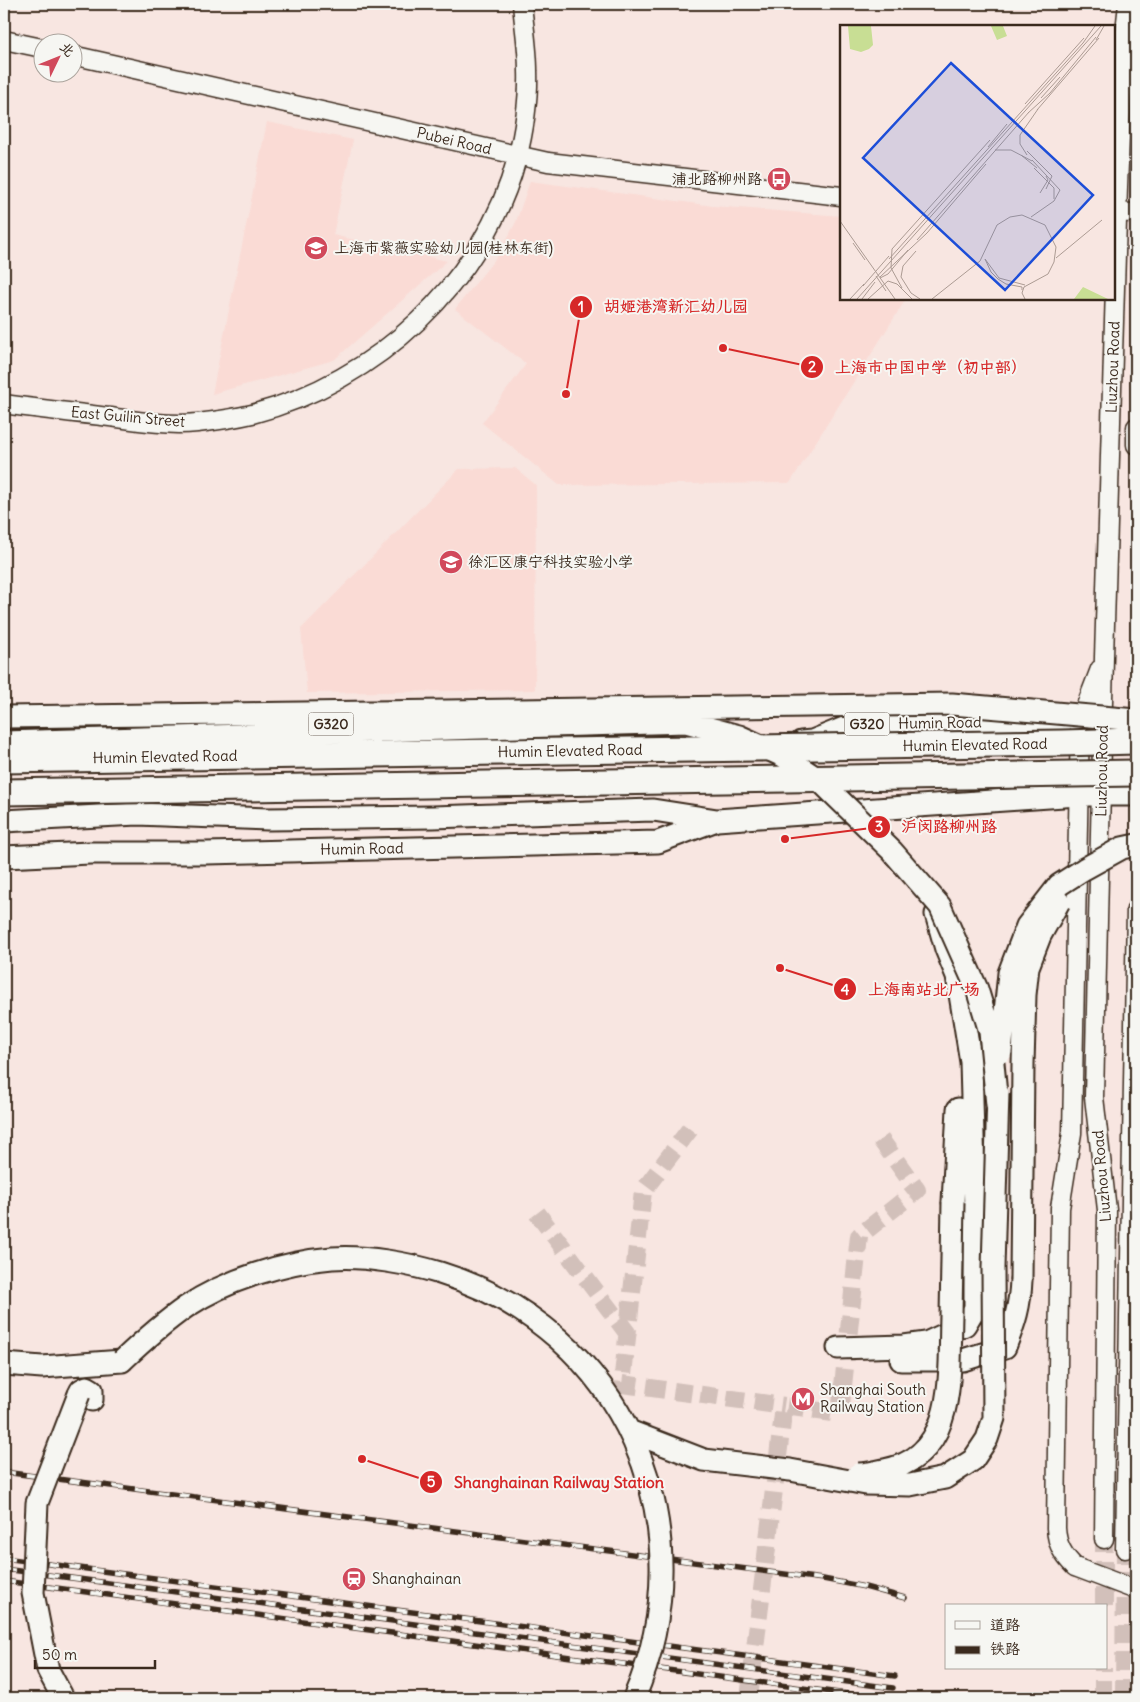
<svg xmlns="http://www.w3.org/2000/svg" width="1140" height="1702" viewBox="0 0 1140 1702" font-family="Delius,'LXGW WenKai TC',sans-serif">
  <style>
    .built { fill: #fadbd5 }
    .lines { fill: none; stroke-linecap: round; stroke-linejoin: round }
    .minor-tunnel { stroke: #d2c0ba; stroke-width: 18; stroke-dasharray: 18 9; stroke-linecap: butt }
    .minor-casing { stroke: #3b2a1e; stroke-width: 21 }
    .major-casing { stroke: #3b2a1e; stroke-width: 25 }
    .minor { stroke: #f6f6f2; stroke-width: 18 }
    .major { stroke: #f6f6f2; stroke-width: 21 }
    .rail-casing { stroke: #3b2a1e; stroke-width: 5.5 }
    .rail { stroke: #f6f6f2; stroke-width: 4; stroke-dasharray: 11; stroke-linecap: butt }
    .minor-bridge-casing { stroke: #3b2a1e; stroke-width: 21; stroke-linecap: butt }
    .major-bridge-casing { stroke: #3b2a1e; stroke-width: 25; stroke-linecap: butt }
    .highway-bridge-casing { stroke: #3b2a1e; stroke-width: 29; stroke-linecap: butt }
    .minor-bridge { stroke: #f6f6f2; stroke-width: 18 }
    .major-bridge { stroke: #f6f6f2; stroke-width: 21 }
    .highway-bridge { stroke: #f6f6f2; stroke-width: 25 }
    .labels { text-anchor: middle; stroke-width: 4; stroke-linejoin: round; paint-order: stroke }
    .shield { fill: #f6f6f2; stroke: #73675e; stroke-width: 1 }
    .shield-label { font-size: 14px; font-weight: bold; fill: #3b2a1e }
    .street-label { font-size: 15px; fill: #3b2a1e; stroke: #f6f6f2 }
    .poi-label { font-size: 15px; fill: #3b2a1e; stroke: #f6f6f2; text-anchor: start }
    .inset-road { fill: none; stroke: #ac9b93; stroke-width: 1 }
    .view { fill: #1d4ed8; fill-opacity: 0.15; stroke: #1d4ed8; stroke-width: 2.5 }
    .inset-edge { fill: none; stroke: #3b2a1e; stroke-width: 2.5 }
    .leader { fill: none; stroke: #d62828; stroke-width: 2 }
    .callout-dot { fill: #d62828; stroke: #f6f6f2; stroke-width: 2 }
    .mark-label { font-size: 15px; text-anchor: middle; font-weight: bold; fill: #fff }
    .callout-label { font-size: 16px; text-anchor: middle; font-weight: bold; fill: #d62828; stroke: #f6f6f2; stroke-width: 4; stroke-linejoin: round; paint-order: stroke }
  </style>
  <rect width="100%" height="100%" fill="#f8e6e1"/>
  <filter id="ink" filterUnits="userSpaceOnUse"><feTurbulence type="fractalNoise" baseFrequency=".02" numOctaves="2"/><feDisplacementMap in="SourceGraphic" scale="10" xChannelSelector="R" yChannelSelector="G"/><feConvolveMatrix kernelMatrix="1 2 1 2 8 2 1 2 1" color-interpolation-filters="sRGB"/></filter>
  <g filter="url(#ink)">
    <path class="built" d="M 267,122 L 353,140 L 333,235 L 447,261 L 334,360 L 212,394 Z
      M 530,181 L 713,206 L 841,216 L 841,299 L 906,299 L 790,483 L 559,485 L 482,423 L 526,364 L 455,309 L 499,254 L 516,222 Z
      M 515,468 L 536,485 L 535,690 L 307,693 L 301,629 L 459,469 Z"/>
    <g class="lines">
      <path class="minor-tunnel" d="M 690,1129 L 643,1191 L 622,1384 L 784,1406
        M 537,1213 L 628,1334
        M 1104,1606 L 1104,1539
        M 749,1698 L 784,1406 L 840,1414 L 859,1236 L 917,1190 L 876,1133
        M 1103,1698 L 1103,1668
        M 1124,1698 L 1125,1549"/>
      <g class="minor-casing">
        <path id="minor" d="M 4,40 L 42,48
          M 72,55 L 548,162 L 841,196
          M 1114,212 L 1136,213
          M 4,404 C 39,409 75,413 110,417 C 138,421 169,426 197,423 C 215,421 235,418 252,414 C 376,382 484,282 517,158 C 524,133 529,97 528,71 C 528,49 524,26 522,4
          M 1136,427 L 1136,445
          M 1104,1539 L 1107,1210 L 1094,1097 L 1104,657 L 1118,187 L 1124,40 L 1128,4
          M 1125,1549 L 1136,909
          M 1075,1567 C 1063,1555 1057,1545 1056,1528 L 1060,1208 L 1072,1133 L 1080,721 L 1100,669"/>
      </g>
      <g class="major-casing">
        <path id="major" d="M 4,728 L 215,726
          M 595,729 L 656,741
          M 801,742 L 812,741 L 854,724 L 1063,721
          M 4,821 L 137,814 L 268,819 L 433,817 L 653,810 L 717,820 L 1078,795 L 1136,795
          M 4,857 L 90,853 L 206,853 L 658,842 L 714,821
          M 953,1202 L 958,1109
          M 838,1348 L 904,1346 L 926,1343 L 965,1325 L 975,1308 L 975,1210 L 971,1062 L 957,976 L 946,949 L 936,914
          M 901,1360 L 963,1360 L 1005,1347 C 1015,1322 1020,1306 1021,1280
          M 4,1364 L 42,1367 L 122,1361
          M 79,1394 L 81,1390 L 87,1387 L 92,1390 L 92,1400"/>
      </g>
      <use href="#minor" class="minor"/>
      <use href="#major" class="major"/>
      <g class="rail-casing">
        <path id="rail" d="M 4,1472 L 823,1579 L 865,1587 L 905,1598
          M 4,1558 L 895,1676
          M 4,1569 L 893,1688
          M 4,1581 L 877,1698"/>
      </g>
      <use href="#rail" class="rail"/>
      <g class="minor-bridge-casing">
        <path id="minor-bridge" d="M 1075,1567 L 1136,1590"/>
      </g>
      <g class="major-bridge-casing">
        <path id="major-bridge" d="M 4,717 L 952,704 L 1136,720
          M 4,742 L 686,722 L 739,736 L 783,756 L 818,779 L 892,851 L 940,906 L 977,989 L 990,1032 L 997,1105
          M 1001,1052 L 1009,973 L 1027,926 L 1059,885 L 1084,869 L 1122,848 L 1136,845
          M 1021,1280 L 1023,1064 L 1025,995 L 1028,967 L 1040,936 L 1059,902
          M 122,1361 C 143,1341 163,1323 186,1307 C 226,1280 284,1262 332,1258 C 363,1255 411,1264 440,1273 C 623,1329 709,1525 634,1698
          M 629,1431 L 704,1460 L 790,1470 L 866,1484 L 910,1485 L 945,1478 L 973,1460 L 987,1439 L 994,1418 L 993,1268 L 998,1093
          M 858,1474 C 867,1474 876,1472 884,1470 C 958,1457 949,1373 951,1316 C 952,1278 952,1240 953,1202
          M 63,1698 L 48,1670 L 33,1593 L 37,1503 L 79,1394"/>
      </g>
      <g class="highway-bridge-casing">
        <path id="highway-bridge" d="M 4,760 L 1062,743 L 1136,741
          M 4,792 L 1136,773"/>
      </g>
      <use href="#minor-bridge" class="minor-bridge"/>
      <use href="#major-bridge" class="major-bridge"/>
      <use href="#highway-bridge" class="highway-bridge"/>
    </g>
  </g>
  <defs>
    <g id="bus-disc" transform="scale(1.25)"><circle r="9.5" fill="#d1495b" stroke="#f6f6f2"/><path d="M-5-6H5V4H4V6H2V4H-2V6H-4V4H-5ZM-3.5-4V0h7V-4ZM-3.5 1.2v1.5H-2V1.2ZM2 1.2v1.5H3.5V1.2Z" fill="#fff"/></g>
    <g id="school-disc" transform="scale(1.25)"><circle r="9.5" fill="#d1495b" stroke="#f6f6f2"/><path d="M0-5L7-2L0 1L-7-2ZM-4 1L0 2.5L4 1V4Q0 6-4 4Z" fill="#fff"/></g>
    <g id="metro-disc" transform="scale(1.25)"><circle r="9.5" fill="#d1495b" stroke="#f6f6f2"/><path d="M-5.5 5V-5H-3L0 0L3-5H5.5V5H3V-.5L0 4L-3-.5V5Z" fill="#fff"/></g>
    <g id="station-disc" transform="scale(1.25)"><circle r="9.5" fill="#d1495b" stroke="#f6f6f2"/><path d="M-3-6H3Q5-6 5-4V2Q5 4 3 4L4.5 6H3L1.5 4h-3L-3 6H-4.5L-3 4Q-5 4-5 2V-4Q-5-6-3-6ZM-3.5-4v3h7v-3ZM-3.5 1v1.5H-2V1ZM2 1v1.5H3.5V1Z" fill="#fff"/></g>
  </defs>
  <g fill-rule="evenodd">
    <use href="#bus-disc" x="779" y="179"/>
    <use href="#school-disc" x="316" y="248"/>
    <use href="#school-disc" x="451" y="562"/>
    <use href="#metro-disc" x="803" y="1399"/>
    <use href="#station-disc" x="354" y="1579"/>
  </g>
  <g class="labels">
    <g class="shield">
      <rect x="308.5" y="712.5" width="45" height="23" rx="4"/>
      <rect x="844.5" y="712.5" width="45" height="23" rx="4"/>
    </g>
    <g class="shield-label">
      <text x="331" y="729">G320</text>
      <text x="867" y="729">G320</text>
    </g>
    <g class="street-label">
      <text transform="translate(454 141) rotate(13)" y="5">Pubei Road</text>
      <text transform="translate(1113 367) rotate(-88)" y="5">Liuzhou Road</text>
      <text transform="translate(128 417) rotate(5)" y="5">East Guilin Street</text>
      <text transform="translate(940 723) rotate(-1)" y="5">Humin Road</text>
      <text transform="translate(975 745) rotate(-1)" y="5">Humin Elevated Road</text>
      <text transform="translate(570 751) rotate(-1)" y="5">Humin Elevated Road</text>
      <text transform="translate(165 757) rotate(-1)" y="5">Humin Elevated Road</text>
      <text transform="translate(1102 771) rotate(-89)" y="5">Liuzhou Road</text>
      <text transform="translate(362 849) rotate(-1)" y="5">Humin Road</text>
      <text transform="translate(1102 1176) rotate(-95)" y="5">Liuzhou Road</text>
    </g>
    <g class="poi-label">
      <text x="762" y="184" text-anchor="end">浦北路柳州路</text>
      <text x="334" y="253">上海市紫薇实验幼儿园(桂林东街)</text>
      <text x="468" y="567">徐汇区康宁科技实验小学</text>
      <text x="820" y="1395">Shanghai South<tspan x="820" dy="17">Railway Station</tspan></text>
      <text x="372" y="1584">Shanghainan</text>
    </g>
  </g>
  <g transform="translate(840 25)">
    <rect width="275" height="275" fill="#f8e6e1"/>
    <path d="M 8,1 L 31,1 L 33,20 L 29,24 L 21,27 L 10,24 ZM 151,1 L 163,1 L 167,11 L 157,15 ZM 243,262 L 268,274 L 234,274 Z" fill="#c8de94"/>
    <path class="inset-road" d="M 256,15 L 264,1M 201,73 L 220,52M 185,79 L 244,13M 197,85 L 259,13M 188,88 L 210,68 L 256,12M 148,122 L 167,99M 155,125 L 171,125 L 192,136M 187,126 L 212,151 L 206,164M 181,130 L 197,143M 187,130 L 180,119 L 180,110 L 198,84M 194,143 L 214,163 L 214,174M 200,168 L 208,155 L 206,151M 191,192 L 214,176 L 220,165 L 192,135M 0,196 L 55,274M 77,215 L 189,87M 13,218 L 25,235M 76,226 L 63,241 L 61,252 L 71,268 L 80,274M 216,233 L 262,195M 49,234 L 243,18 L 255,1M 36,251 L 46,266M 40,252 L 87,208 L 146,139M 40,253 L 48,249 L 68,225M 23,261 L 49,231M 62,263 L 51,243 L 52,224 L 150,115M 182,265 L 182,262 L 166,259 L 158,254 L 151,247 L 145,234 L 159,253 L 185,260M 10,274 L 24,259M 17,274 L 261,1M 22,274 L 35,257M 28,274 L 48,256 L 57,259 L 72,274M 92,274 L 140,236 L 157,200 L 170,192 L 182,190 L 205,200 L 216,222 L 214,237 L 208,249 L 184,262 L 182,268 L 185,274"/>
    <path class="view" d="M 111,38 L 253,170 L 165,265 L 23,133 Z"/>
    <rect width="275" height="275" class="inset-edge"/>
  </g>
  <path class="leader" d="M566 394L581 307M723 348L812 367M785 839L879 827M780 968L845 989M362 1459L431 1482"/>
  <g class="callout-dot">
    <circle cx="566" cy="394" r="5"/>
    <circle cx="723" cy="348" r="5"/>
    <circle cx="785" cy="839" r="5"/>
    <circle cx="780" cy="968" r="5"/>
    <circle cx="362" cy="1459" r="5"/>
    <circle cx="581" cy="307" r="12"/>
    <circle cx="812" cy="367" r="12"/>
    <circle cx="879" cy="827" r="12"/>
    <circle cx="845" cy="989" r="12"/>
    <circle cx="431" cy="1482" r="12"/>
  </g>
  <g class="mark-label">
    <text x="581" y="312">1</text>
    <text x="812" y="372">2</text>
    <text x="879" y="832">3</text>
    <text x="845" y="995">4</text>
    <text x="431" y="1487">5</text>
  </g>
  <g class="callout-label">
    <text x="676" y="312">胡姬港湾新汇幼儿园</text>
    <text x="931" y="373">上海市中国中学（初中部）</text>
    <text x="949" y="832">沪闵路柳州路</text>
    <text x="924" y="995">上海南站北广场</text>
    <text x="559" y="1488">Shanghainan Railway Station</text>
  </g>
  <rect width="1140" height="1702" fill="none" stroke="#f6f6f2" stroke-width="20"/>
  <rect x="10" y="10" width="1120" height="1682" fill="none" stroke="#3b2a1e" stroke-width="2" filter="url(#ink)"/>
  <rect x="945" y="1604" width="162" height="65" fill="#f6f6f2" stroke="#aba49d"/>
  <rect x="955" y="1621" width="25" height="8" fill="#f6f6f2" stroke="#aba49d"/>
  <text x="990" y="1630" font-size="15" fill="#3b2a1e">道路</text>
  <rect x="955" y="1646" width="25" height="8" fill="#3b2a1e" stroke="#aba49d"/>
  <text x="990" y="1654" font-size="15" fill="#3b2a1e">铁路</text>
  <g transform="translate(58 58) rotate(47)"><circle r="24" fill="#f6f6f2" stroke="#aba49d"/>
  <path d="M0-4L9 19L0 12L-9 19Z" fill="#d1495b"/>
  <text y="-8" font-size="14" font-weight="bold" text-anchor="middle" fill="#3b2a1e">北</text>
  </g>
  <path d="M35 1660v8h120v-8" fill="none" stroke="#3b2a1e" stroke-width="2.5"/>
  <text x="42" y="1660" font-size="15" fill="#3b2a1e" stroke="#f6f6f2" stroke-width="4" paint-order="stroke">50 m</text>
</svg>
